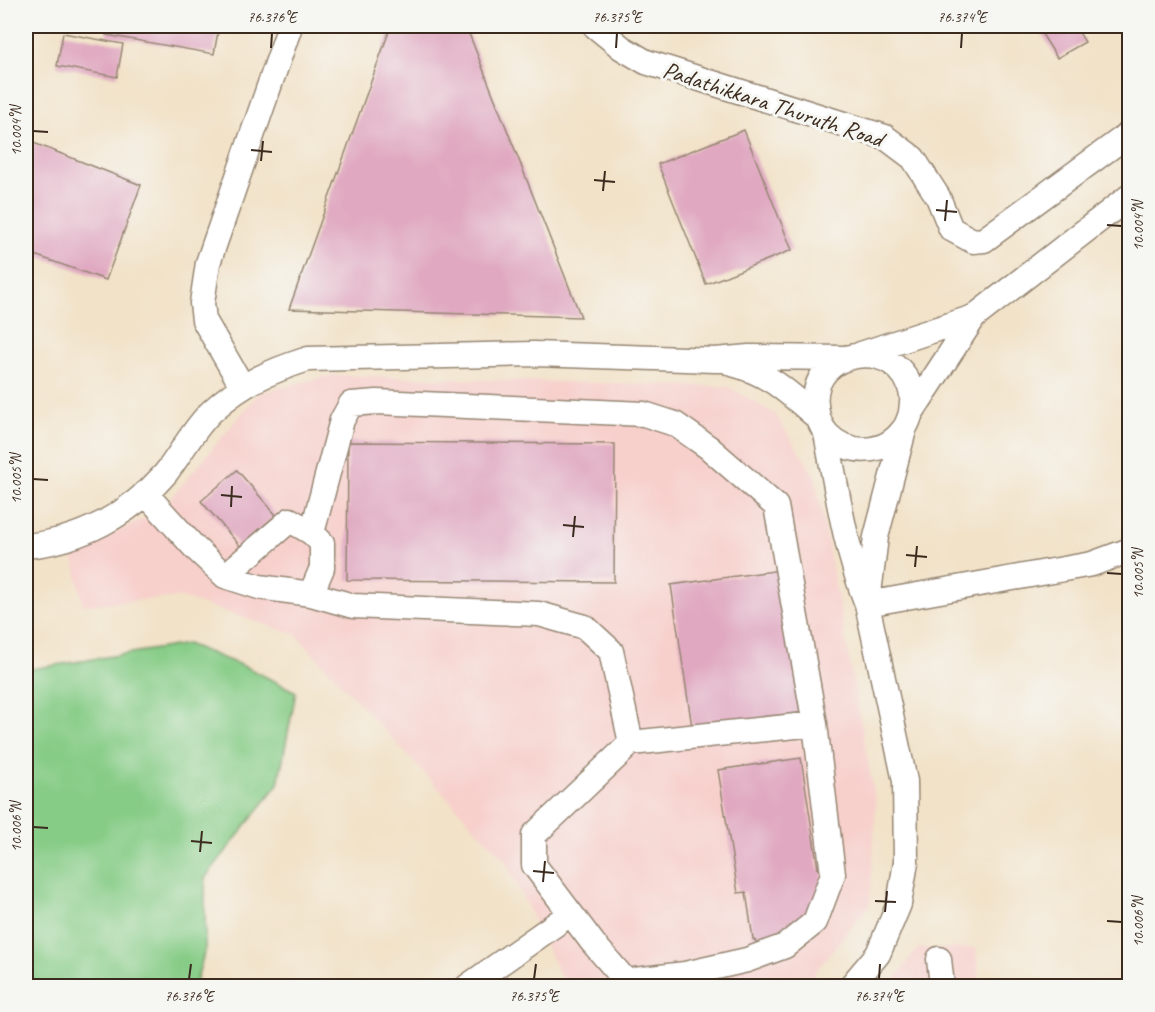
<svg xmlns="http://www.w3.org/2000/svg" width="1155" height="1012" viewBox="0 0 1155 1012" font-family="Caveat,sans-serif">
  <style>
    .built { fill: #f7d0cc }
    .green { fill: #86cc86; stroke: #607b52; stroke-width: 1.5 }
    .building { fill: #e0a9c1 }
    .lines { fill: none; stroke-linecap: round; stroke-linejoin: round }
    .minor-casing { stroke: #968673; stroke-width: 27 }
    .minor { stroke: #fff; stroke-width: 24 }
    .ticks { fill: none; stroke: #3b2a1e; stroke-width: 2 }
    .labels { text-anchor: middle; stroke-width: 6; stroke-linejoin: round; paint-order: stroke }
    .street-label { font-size: 24px; fill: #3b2a1e; stroke: #f6f6f2 }
    .neatline { fill: none; stroke: #3b2a1e; stroke-width: 2 }
    .ticks-label { font-size: 15px; text-anchor: middle; fill: #3b2a1e }
  </style>
  <rect width="100%" height="100%" fill="#f6f6f2"/>
  <filter id="ink" filterUnits="userSpaceOnUse"><feTurbulence type="fractalNoise" baseFrequency=".0167" numOctaves="2"/><feDisplacementMap in="SourceGraphic" scale="12" xChannelSelector="R" yChannelSelector="G"/><feConvolveMatrix kernelMatrix="1 2 1 2 8 2 1 2 1" color-interpolation-filters="sRGB"/></filter>
  <filter id="wash" filterUnits="userSpaceOnUse"><feTurbulence type="fractalNoise" baseFrequency=".008" numOctaves="4" result="noise"/><feDisplacementMap in="SourceGraphic" scale="24" xChannelSelector="R" yChannelSelector="G"/><feGaussianBlur stdDeviation="1.35" result="paint"/><feColorMatrix in="noise" values="0 0 0 0 0 0 0 0 0 0 0 0 0 0 0 0 0 1.4 0 .05"/><feComposite in="paint" operator="in"/></filter>
  <g filter="url(#wash)">
    <rect width="100%" height="100%" fill="#f2e2c8"/>
    <path class="built" d="M 332,375 L 729,387 L 775,414 L 815,476 L 876,804 L 870,904 L 804,986 L 565,986 L 505,860 L 295,634 L 179,597 L 83,605 L 72,551 L 159,512 L 259,393 Z
      M 976,948 L 980,986 L 890,986 L 917,949 Z"/>
    <path class="green" d="M 187,644 L 248,668 L 296,692 L 278,784 L 205,878 L 205,950 L 195,986 L 26,986 L 26,670 Z"/>
    <g id="blocks">
      <path class="building" d="M 108,26 L 219,26 L 214,54 L 106,35 Z
        M 391,26 L 466,26 L 581,317 L 289,309 Z
        M 1037,26 L 1075,26 L 1085,42 L 1057,58 Z
        M 63,33 L 123,44 L 117,77 L 57,66 Z
        M 744,130 L 792,250 L 706,284 L 658,164 Z
        M 26,140 L 141,185 L 106,280 L 26,252 Z
        M 348,442 L 615,444 L 614,582 L 347,580 Z
        M 237,470 L 276,515 L 240,546 L 201,501 Z
        M 781,570 L 803,718 L 693,734 L 671,585 Z
        M 801,758 L 818,869 L 825,868 L 811,924 L 767,950 L 753,939 L 746,892 L 738,893 L 718,770 Z"/>
    </g>
  </g>
  <g filter="url(#ink)">
    <use href="#blocks" fill-opacity="0" stroke="#968673" stroke-width="1.5"/>
    <g class="lines">
      <g class="minor-casing">
        <path id="minor" d="M 595,26 L 622,48 L 646,62 L 885,137 L 913,158 L 938,197 L 951,229 L 973,241 L 984,240 L 1130,133
          M 861,354 L 974,317 L 1130,196
          M 732,364 C 771,374 788,393 818,418
          M 242,386 L 204,320 L 202,303 L 208,263 L 290,26
          M 911,413 C 911,408 913,401 912,395 C 901,334 809,348 816,405 C 817,416 820,426 827,434 C 848,456 885,455 903,430 C 907,426 909,419 911,413 L 974,317
          M 826,433 C 837,491 845,549 867,604 L 905,781 L 906,862 L 899,904 L 878,954 L 851,986
          M 145,493 L 195,548 L 225,576 L 259,587 L 311,594 L 322,568 L 322,543 L 312,533 L 290,520 L 225,576
          M 26,546 C 80,541 129,515 165,474 C 181,454 193,429 212,411 C 241,384 270,371 308,359 L 534,354 L 715,360 L 749,357 L 844,358
          M 311,594 L 353,606 L 539,614 L 585,627 L 611,651 L 631,743 L 534,835 L 534,865 L 593,943 L 626,981 L 685,974 L 747,960 L 785,946 L 815,922 L 833,874 L 815,724 L 776,506 L 708,447 L 675,424 L 644,414 L 377,402 L 351,404 L 342,420 L 312,533
          M 868,601 L 876,537 L 904,430
          M 867,604 L 1092,564 L 1130,550
          M 631,743 L 815,724
          M 939,959 L 942,986
          M 468,986 L 570,914"/>
      </g>
      <use href="#minor" class="minor"/>
    </g>
  </g>
  <path class="ticks" d="M 271,48 L 272,33M 616,48 L 617,33M 961,48 L 962,33M 33,131 L 48,132M 251,150 L 272,152M 261,161 L 263,141M 594,180 L 615,182M 603,191 L 605,171M 936,210 L 957,212M 945,221 L 947,200M 1107,225 L 1122,226M 33,479 L 48,480M 221,495 L 242,497M 231,507 L 232,486M 563,525 L 584,527M 573,537 L 575,516M 906,555 L 927,557M 915,567 L 917,546M 1107,573 L 1122,574M 33,827 L 48,828M 191,841 L 212,843M 200,852 L 202,831M 533,871 L 554,873M 543,882 L 545,861M 875,901 L 896,902M 885,912 L 887,891M 1107,921 L 1122,922M 189,979 L 191,964M 534,979 L 536,964M 879,979 L 880,964"/>
  <g class="labels">
    <g class="street-label">
      <text transform="translate(773 104) rotate(18)" y="8">Padathikkara Thuruth Road</text>
    </g>
  </g>
  <rect width="1155" height="1012" fill="none" stroke="#f6f6f2" stroke-width="66"/>
  <rect x="33" y="33" width="1089" height="946" class="neatline"/>
  <g class="ticks-label">
    <text x="272" y="22">76.376°E</text>
    <text x="617" y="22">76.375°E</text>
    <text x="962" y="22">76.374°E</text>
    <text transform="translate(16 131) rotate(-90)" y="5">10.004°N</text>
    <text transform="translate(1138 226) rotate(-90)" y="5">10.004°N</text>
    <text transform="translate(16 479) rotate(-90)" y="5">10.005°N</text>
    <text transform="translate(1138 574) rotate(-90)" y="5">10.005°N</text>
    <text transform="translate(16 827) rotate(-90)" y="5">10.006°N</text>
    <text transform="translate(1138 922) rotate(-90)" y="5">10.006°N</text>
    <text x="189" y="1001">76.376°E</text>
    <text x="534" y="1001">76.375°E</text>
    <text x="879" y="1001">76.374°E</text>
  </g>
</svg>
